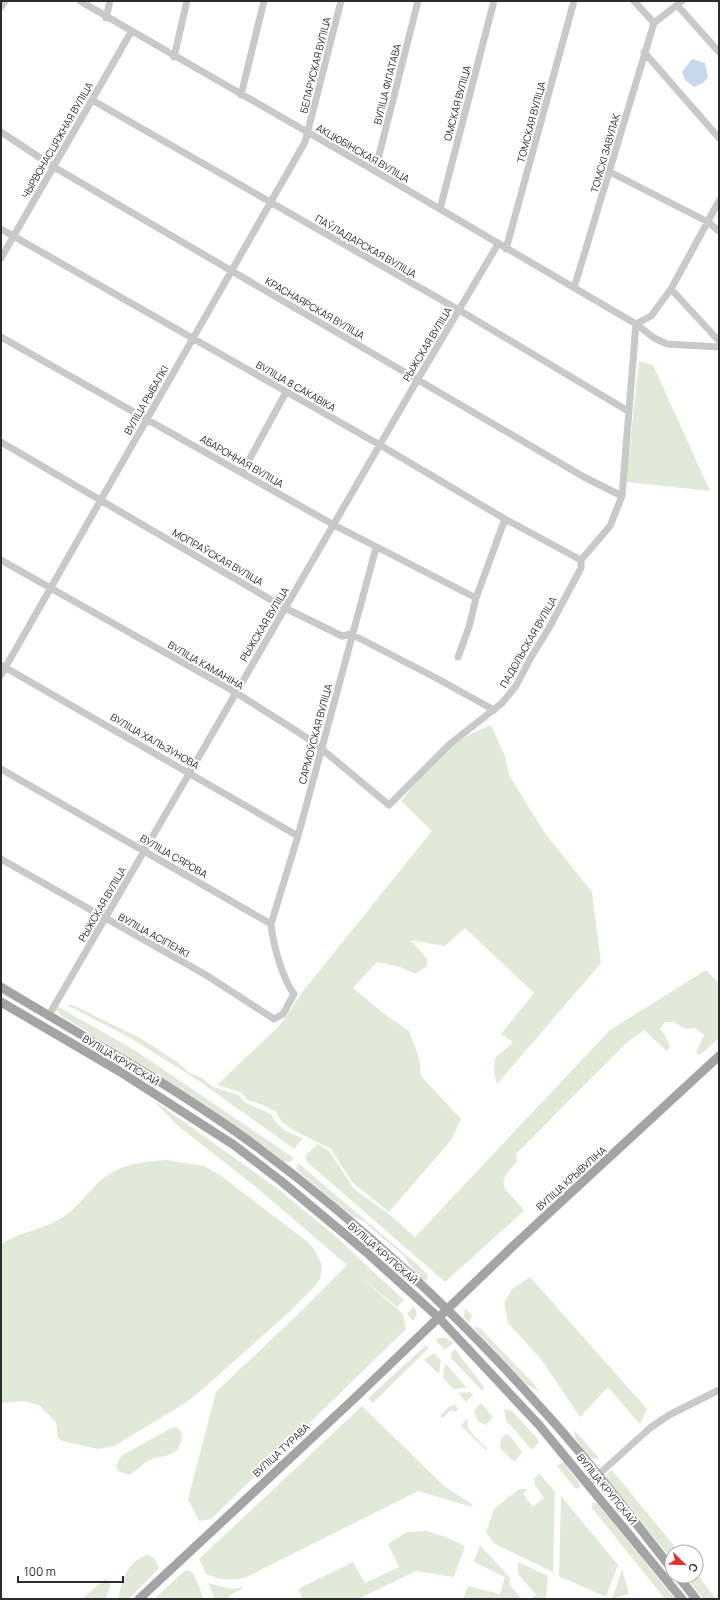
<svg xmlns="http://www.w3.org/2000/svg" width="720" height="1600" viewBox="0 0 720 1600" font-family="Manrope,sans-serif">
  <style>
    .green { fill: #e1ead9 }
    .water { fill: #c5d9ea }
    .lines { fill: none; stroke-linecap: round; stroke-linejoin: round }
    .minor { stroke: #c9c9c9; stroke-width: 7 }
    .major { stroke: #a4a4a4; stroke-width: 9 }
    .labels { text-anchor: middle; stroke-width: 4; stroke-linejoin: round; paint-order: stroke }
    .street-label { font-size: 10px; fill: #2c2c2c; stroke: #fff }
  </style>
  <rect width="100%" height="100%" fill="#fff"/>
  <path class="green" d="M 639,361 L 653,365 L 710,491 L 626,482 Z
    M 491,725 L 505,756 L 509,775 L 544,832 L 592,892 L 601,963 L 497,1084 L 494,1072 L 495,1058 L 513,1042 L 501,1034 L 534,993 L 465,928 L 445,946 L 411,940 L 428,960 L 426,967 L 415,974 L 400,967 L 377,962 L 353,988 L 387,1016 L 409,1031 L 419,1058 L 421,1076 L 461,1119 L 452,1139 L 389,1212 L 352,1182 L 331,1149 L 293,1130 L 282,1122 L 276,1112 L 263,1105 L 248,1100 L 240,1092 L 217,1085 L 280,1025 L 303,991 L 432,831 L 401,801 L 444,749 L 473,733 Z
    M 706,970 L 719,983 L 719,1038 L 700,1055 L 696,1053 L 704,1035 L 695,1028 L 685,1029 L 674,1022 L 665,1022 L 660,1029 L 665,1035 L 670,1047 L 667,1051 L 644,1030 L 626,1043 L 516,1154 L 517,1162 C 491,1188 508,1188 524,1211 L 445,1282 L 306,1161 L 306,1155 L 318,1144 L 329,1151 L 354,1189 L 390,1215 L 415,1237 L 610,1030 Z
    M 67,1005 L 73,1005 L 142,1039 L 180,1064 L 188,1072 L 202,1078 L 213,1087 L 239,1095 L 244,1102 L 271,1114 C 276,1127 290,1134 303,1138 L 294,1149 L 199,1081 L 132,1039 Z
    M 57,1006 L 136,1051 L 294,1158 L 289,1162 L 283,1161 L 206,1105 L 62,1016 L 56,1010 Z
    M 152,1099 L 278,1189 L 334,1235 L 404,1300 L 397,1307 L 356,1273 L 403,1314 L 406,1329 L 211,1519 L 199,1521 L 188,1499 L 216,1392 L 295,1317 L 347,1265 L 256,1187 L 177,1125 Z
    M 166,1160 L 204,1166 L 220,1175 L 309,1243 L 315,1251 L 322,1265 L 320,1279 L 315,1286 L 287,1314 L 203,1389 L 187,1402 L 114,1446 L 98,1449 L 62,1441 L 58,1438 L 56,1422 L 39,1405 L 24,1401 L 1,1403 L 1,1244 C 19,1232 42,1230 60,1219 C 74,1211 83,1198 94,1187 C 114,1165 138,1162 166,1160 Z
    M 298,1163 L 418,1265 L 428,1275 L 427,1280 L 424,1281 L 417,1276 L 404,1256 L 373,1230 L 365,1222 L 352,1216 L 300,1173 L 296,1169 Z
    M 530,1277 L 647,1409 L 640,1424 L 608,1387 L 580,1417 L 541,1359 L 508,1323 L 504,1303 L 512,1289 Z
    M 414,1306 L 417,1314 L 413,1321 L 407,1314 Z
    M 465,1308 L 472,1316 L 469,1323 L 464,1317 Z
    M 473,1327 L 480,1328 L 533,1383 L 539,1392 L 522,1381 Z
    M 439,1338 L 446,1338 L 454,1343 L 444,1350 L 435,1339 Z
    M 426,1345 L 429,1348 L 373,1403 L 368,1398 Z
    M 455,1349 L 484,1387 L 484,1390 L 481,1390 L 451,1358 L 451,1353 Z
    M 434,1353 L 441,1360 L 439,1374 L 424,1360 Z
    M 445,1363 L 467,1388 L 454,1389 L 443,1378 Z
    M 470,1392 L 473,1395 L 466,1402 L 458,1393 Z
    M 481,1403 L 493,1417 L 486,1425 L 478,1422 L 474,1411 Z
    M 455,1405 L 458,1409 L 455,1412 L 451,1410 L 443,1418 L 440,1416 L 450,1406 Z
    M 362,1406 L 445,1487 L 472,1504 L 472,1507 L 418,1491 L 262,1569 C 244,1581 226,1583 206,1574 L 199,1559 Z
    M 504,1409 L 512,1411 L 536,1437 L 539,1442 L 534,1448 L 531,1449 L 506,1420 Z
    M 467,1418 L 468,1429 L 487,1449 L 486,1450 L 461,1426 Z
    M 173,1427 C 186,1428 183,1444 176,1451 C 169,1457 160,1456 152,1459 C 143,1462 138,1471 129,1475 L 118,1471 L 116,1466 L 121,1456 Z
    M 574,1430 L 599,1458 L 596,1459 L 587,1456 L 575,1438 Z
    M 506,1434 L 510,1436 L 522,1452 L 516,1461 L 512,1460 L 500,1448 L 501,1439 Z
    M 563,1462 L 581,1485 L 578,1489 L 575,1488 L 557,1466 Z
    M 612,1470 L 679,1552 L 672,1552 L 672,1560 L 606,1478 L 607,1474 Z
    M 539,1473 L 555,1492 L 553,1572 L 495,1544 L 486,1532 L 494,1509 L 519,1489 L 528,1489 L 523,1494 L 533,1507 L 544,1498 L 535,1485 L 534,1479 Z
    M 561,1496 L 618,1565 L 606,1597 L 559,1576 Z
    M 592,1503 L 597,1503 L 675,1599 L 665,1599 L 592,1508 Z
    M 427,1531 L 443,1536 L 465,1546 L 454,1577 L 416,1571 L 358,1599 L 303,1599 L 298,1589 L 353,1562 L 365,1583 L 399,1567 L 388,1544 L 407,1532 Z
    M 480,1545 L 510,1578 L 509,1584 L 522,1599 L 463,1599 L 468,1586 L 500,1594 L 505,1577 L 474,1562 Z
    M 148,1555 L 154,1558 L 159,1568 L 129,1599 L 119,1599 C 120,1581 129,1559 148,1555 Z
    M 518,1562 L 548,1576 L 546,1599 L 531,1599 L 536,1595 L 518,1574 Z
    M 622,1569 L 629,1594 L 612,1599 Z
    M 189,1570 L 194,1575 L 204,1599 L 154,1599 L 183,1572 Z
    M 696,1573 L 716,1599 L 703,1599 L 685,1576 L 696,1576 Z
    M 105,1579 L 110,1583 L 110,1589 L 105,1599 L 82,1599 Z
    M 208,1583 L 230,1589 L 244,1587 L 229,1596 L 230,1599 L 215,1599 Z"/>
  <path class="water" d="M 692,59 L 705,63 L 708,77 L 703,83 L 694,87 L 685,80 L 682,72 Z"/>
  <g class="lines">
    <path class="minor" d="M 80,1 L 375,171 L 636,324 L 654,338 L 667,344 L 719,347
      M 634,1 L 654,23
      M 677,5 L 719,52
      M 1,7 L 5,1
      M 106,18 L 110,1
      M 654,23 L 682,1
      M 644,52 L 719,138
      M 174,57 L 187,1
      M 241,95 L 264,1
      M 92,100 L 459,310 L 628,411
      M 1,132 L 54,167 L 584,477 L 622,496
      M 375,171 L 418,1
      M 610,172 L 708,222 L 719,231
      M 440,209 L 494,1
      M 1,229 L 380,445 L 505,519 L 581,560
      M 506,249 L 574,1
      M 1,258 L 131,32
      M 574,288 L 654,23
      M 671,289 L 719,341
      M 636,324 L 651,316 L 671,289 L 719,201
      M 1,337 L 334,525 L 476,598
      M 1,442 L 285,608 L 342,636 L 351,634 L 438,679 L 494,710
      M 242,473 L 286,392
      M 1,560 L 235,692 L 312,741 L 389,805 L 450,744 L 502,703 L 516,686 L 530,659 L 549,628 L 581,568 L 581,560
      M 581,560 L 610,526 L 622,496 L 636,324
      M 458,657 L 469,627 L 476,598 L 505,519
      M 1,665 L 298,836
      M 1,675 L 305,142 L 341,1
      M 1,769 L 271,924 C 273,944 282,978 294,994 L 283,1014 L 274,1019 L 206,975 L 1,859
      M 271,924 L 298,836 L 376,548
      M 49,1015 L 418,379 L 498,244
      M 588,1484 L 650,1428 L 669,1415 L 719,1390"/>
    <path class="major" d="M 1,987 C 82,1036 165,1081 242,1136 C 351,1215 452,1308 541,1408 C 588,1459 629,1515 672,1569
      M 1,1002 L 119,1071 L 234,1145 L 281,1181 L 365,1251 L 438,1317 L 539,1425 L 682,1599
      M 678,1576 L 696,1599
      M 139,1599 L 358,1395 L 512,1247 L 719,1056"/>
  </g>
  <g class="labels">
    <g class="street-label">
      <text transform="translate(315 65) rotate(-76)" y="4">БЕЛАРУСКАЯ ВУЛІЦА</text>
      <text transform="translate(387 84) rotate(-76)" y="4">ВУЛІЦА ФІЛАТАВА</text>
      <text transform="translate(457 103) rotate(-75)" y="4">ОМСКАЯ ВУЛІЦА</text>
      <text transform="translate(531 122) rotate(-75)" y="4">ТОМСКАЯ ВУЛІЦА</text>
      <text transform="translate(57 140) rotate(-60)" y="4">ЧЫРВОНАСЦЯЖНАЯ ВУЛІЦА</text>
      <text transform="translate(363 153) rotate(30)" y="4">АКЦЮБІНСКАЯ ВУЛІЦА</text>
      <text transform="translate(605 153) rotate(-74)" y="4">ТОМСКІ ЗАВУЛАК</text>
      <text transform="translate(366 246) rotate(30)" y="4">ПАЎЛАДАРСКАЯ ВУЛІЦА</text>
      <text transform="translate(315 308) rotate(30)" y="4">КРАСНАЯРСКАЯ ВУЛІЦА</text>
      <text transform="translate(427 344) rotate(-59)" y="4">РЫЖСКАЯ ВУЛІЦА</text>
      <text transform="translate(296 386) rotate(30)" y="4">ВУЛІЦА 8 САКАВІКА</text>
      <text transform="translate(146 400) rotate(-60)" y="4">ВУЛІЦА РЫБАЛКІ</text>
      <text transform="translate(242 461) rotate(30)" y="4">АБАРОННАЯ ВУЛІЦА</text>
      <text transform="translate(218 557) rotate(30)" y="4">МОПРАЎСКАЯ ВУЛІЦА</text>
      <text transform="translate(264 624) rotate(-59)" y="4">РЫЖСКАЯ ВУЛІЦА</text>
      <text transform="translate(528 642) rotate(-60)" y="4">ПАДОЛЬСКАЯ ВУЛІЦА</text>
      <text transform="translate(206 665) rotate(30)" y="4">ВУЛІЦА КАМАНІНА</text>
      <text transform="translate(315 734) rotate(-75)" y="4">САРМОЎСКАЯ ВУЛІЦА</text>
      <text transform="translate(155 741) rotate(30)" y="4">ВУЛІЦА ХАЛЬЗУНОВА</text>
      <text transform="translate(174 856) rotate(30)" y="4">ВУЛІЦА СЯРОВА</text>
      <text transform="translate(102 904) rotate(-60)" y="4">РЫЖСКАЯ ВУЛІЦА</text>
      <text transform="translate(154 935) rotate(29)" y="4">ВУЛІЦА АСІПЕНКІ</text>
      <text transform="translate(121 1060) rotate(31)" y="4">ВУЛІЦА КРУПСКАЙ</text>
      <text transform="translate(571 1178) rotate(-42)" y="4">ВУЛІЦА КРЫВУЛІНА</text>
      <text transform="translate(383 1253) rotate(41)" y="4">ВУЛІЦА КРУПСКАЙ</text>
      <text transform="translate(281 1450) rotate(-43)" y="4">ВУЛІЦА ТУРАВА</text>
      <text transform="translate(607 1489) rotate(51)" y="4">ВУЛІЦА КРУПСКАЙ</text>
    </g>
  </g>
  <rect width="720" height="1600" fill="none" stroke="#2c2c2c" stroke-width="4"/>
  <g transform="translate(684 1564) rotate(113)"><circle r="19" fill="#ffffff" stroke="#ababab"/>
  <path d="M0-3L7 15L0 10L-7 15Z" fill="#e3302e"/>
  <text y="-6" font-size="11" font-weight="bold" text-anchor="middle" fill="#2c2c2c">С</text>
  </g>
  <path d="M18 1576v6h105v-6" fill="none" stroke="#2c2c2c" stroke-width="2"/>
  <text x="24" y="1576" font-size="12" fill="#2c2c2c" stroke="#ffffff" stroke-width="3" paint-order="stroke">100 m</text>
</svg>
